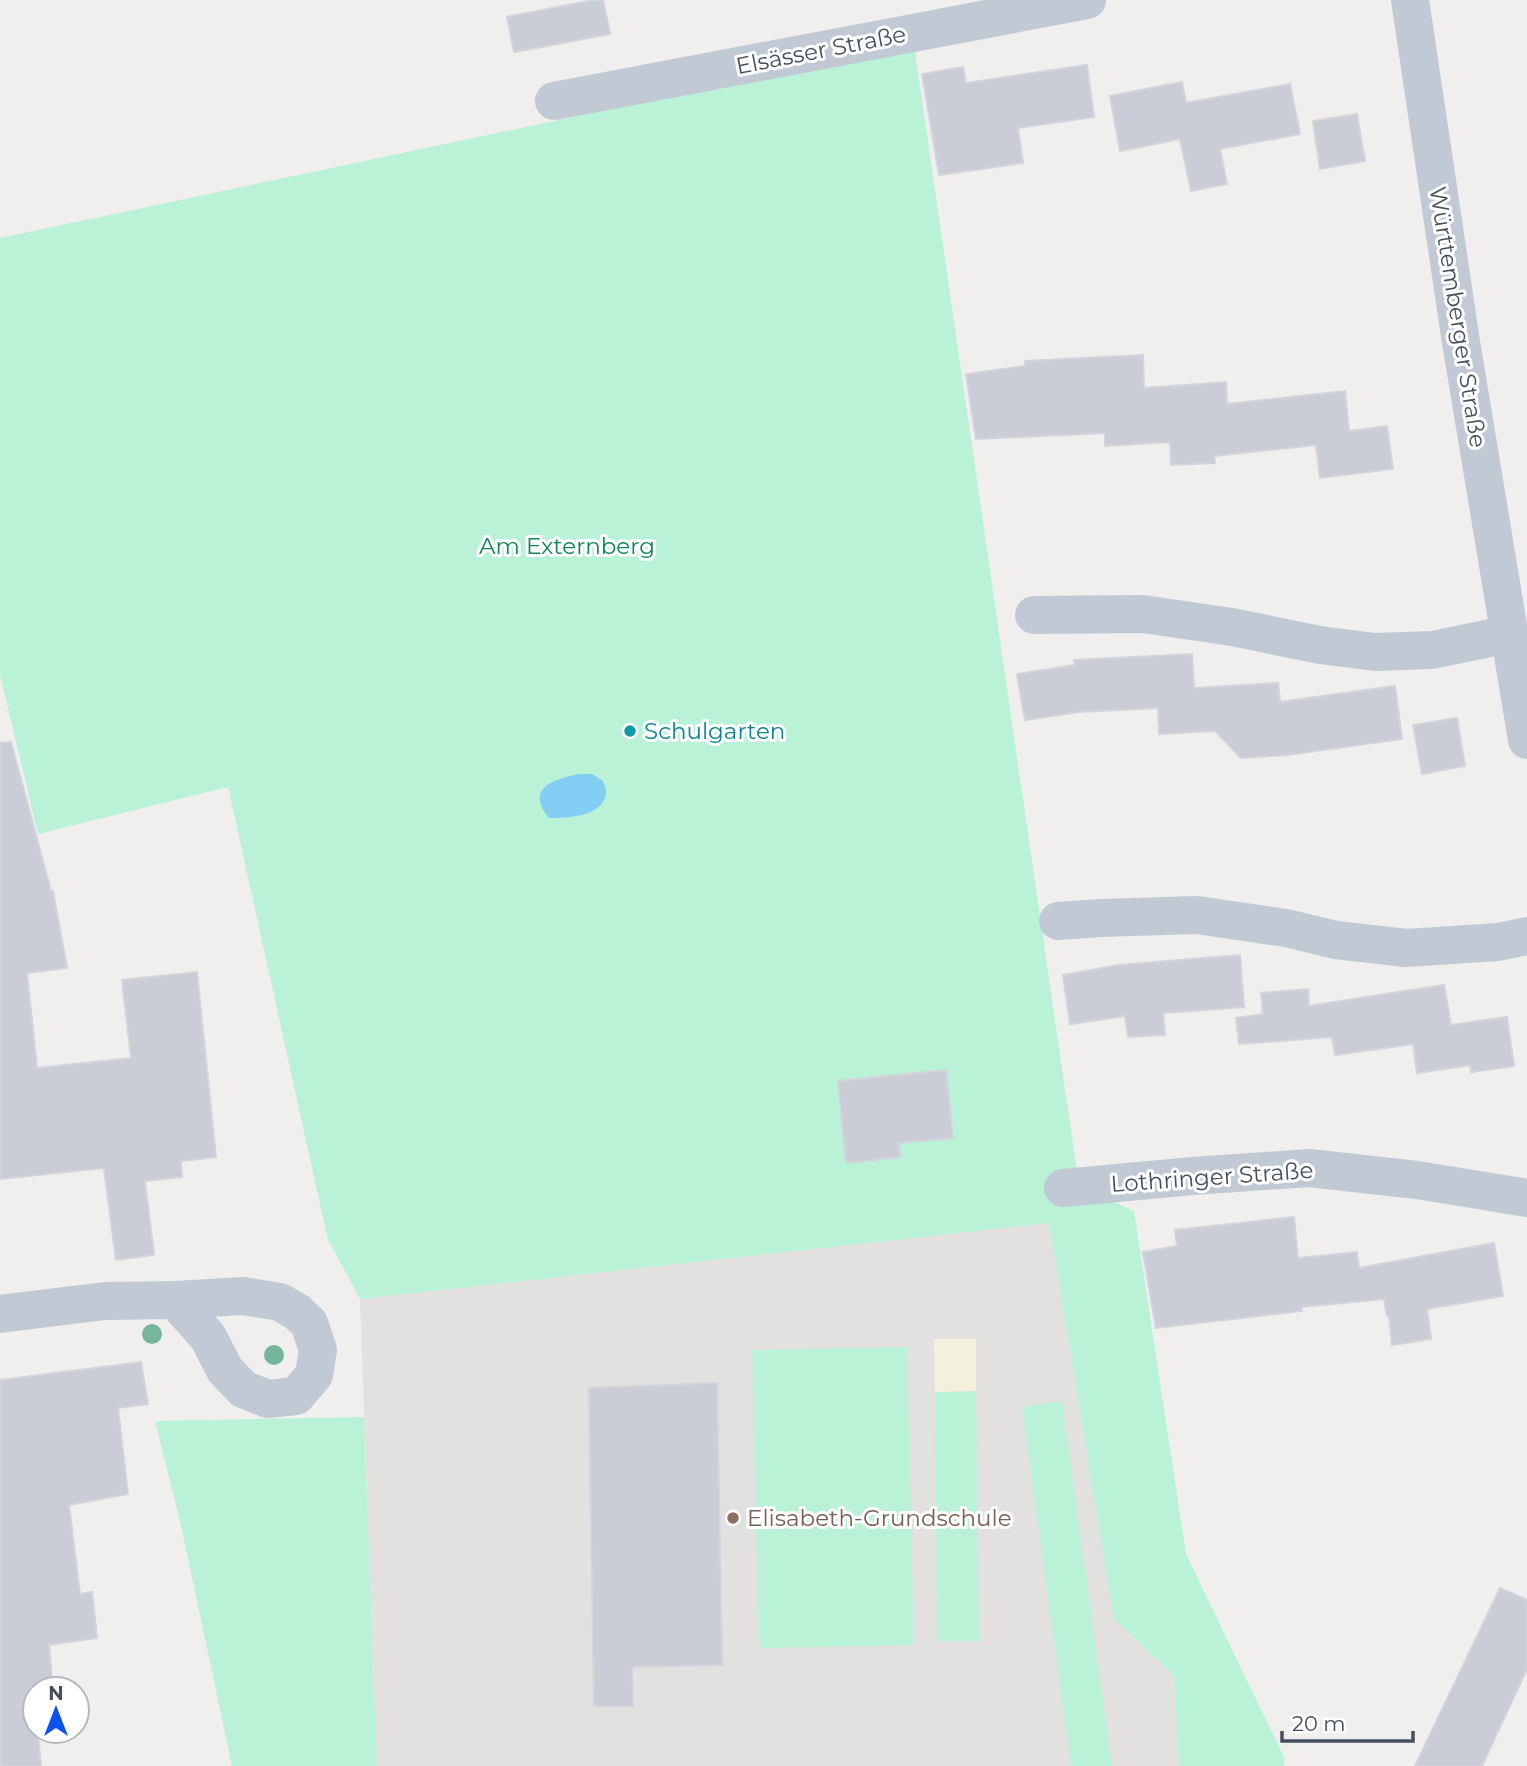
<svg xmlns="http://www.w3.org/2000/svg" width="1527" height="1766" viewBox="0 0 1527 1766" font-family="Montserrat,sans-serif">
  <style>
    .education { fill: #e3e0e0 }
    .green { fill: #baf2d7 }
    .sand { fill: #f4f0de }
    .water { fill: #83cef3 }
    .building { fill: #cacdd5; stroke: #d2d4db; stroke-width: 2 }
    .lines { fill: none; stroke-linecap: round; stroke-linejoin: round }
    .minor { stroke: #c1c9d5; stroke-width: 38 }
    .tree { fill: #75b59c }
    .culture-dot { fill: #0f9aa8; stroke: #fff; stroke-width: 2.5 }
    .education-dot { fill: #8d6e63; stroke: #fff; stroke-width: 2.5 }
    .labels { text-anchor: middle; stroke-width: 6; stroke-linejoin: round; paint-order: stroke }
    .street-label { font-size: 23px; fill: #454f5e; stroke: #fff }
    .park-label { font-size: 23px; fill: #108559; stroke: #fff }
    .culture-label { font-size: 23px; fill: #0d838f; stroke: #fff; text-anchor: start }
    .education-label { font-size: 23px; fill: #785e54; stroke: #fff; text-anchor: start }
  </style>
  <rect width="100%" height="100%" fill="#f1efee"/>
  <path class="education" d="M 1049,1223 L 1114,1619 L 1174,1676 L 1179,1766 L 377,1766 L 360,1299 Z"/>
  <path class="green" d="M 914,45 L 1079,1186 L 1134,1211 L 1186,1554 L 1284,1757 L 1284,1766 L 1179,1766 L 1174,1676 L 1114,1619 L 1049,1223 L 360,1299 L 328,1240 L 228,787 L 38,834 L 0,675 L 0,238 Z
    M 907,1347 L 914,1645 L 759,1648 L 752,1350 Z
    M 976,1391 L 979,1641 L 937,1641 L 935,1392 Z
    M 1062,1401 L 1112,1766 L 1071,1766 L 1022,1407 Z
    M 364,1417 L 377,1766 L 232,1766 L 180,1521 L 155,1421 Z"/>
  <path class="sand" d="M 934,1339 L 976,1339 L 976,1391 L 935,1392 Z"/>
  <path class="water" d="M 579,774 L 592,774 L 603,781 C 604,785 607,788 606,792 C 605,817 567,818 549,818 C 525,789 553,779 579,774 Z"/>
  <path class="building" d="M 593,0 L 603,0 L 610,34 L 514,52 L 507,17 Z
    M 1087,65 L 1094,117 L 1018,128 L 1023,163 L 939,175 L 922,74 L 963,67 L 966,83 Z
    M 1182,82 L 1186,103 L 1290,84 L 1300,134 L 1220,149 L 1227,184 L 1191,191 L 1180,139 L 1120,151 L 1110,96 Z
    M 1357,114 L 1365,161 L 1320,169 L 1313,121 Z
    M 1143,355 L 1144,388 L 1226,382 L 1227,404 L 1345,391 L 1349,431 L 1387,426 L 1393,469 L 1320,478 L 1316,445 L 1214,456 L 1215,463 L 1171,465 L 1170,442 L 1105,446 L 1105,433 L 976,439 L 966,374 L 1025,366 L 1025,361 Z
    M 1192,654 L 1194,688 L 1278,683 L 1280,702 L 1395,686 L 1402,739 L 1287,755 L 1241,758 L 1215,731 L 1159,734 L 1158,708 L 1079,712 L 1025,720 L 1017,674 L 1075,665 L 1074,660 Z
    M 1457,718 L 1465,766 L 1422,774 L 1413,725 Z
    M 11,742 L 51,891 L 53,891 L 67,968 L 27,973 L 37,1068 L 131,1058 L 122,980 L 197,972 L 216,1157 L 181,1161 L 182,1177 L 145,1181 L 154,1255 L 116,1260 L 104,1168 L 0,1179 L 0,743 Z
    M 1240,955 L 1244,1007 L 1163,1013 L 1165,1035 L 1128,1037 L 1125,1016 L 1070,1024 L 1063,975 L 1119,965 Z
    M 1444,985 L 1451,1025 L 1507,1017 L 1514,1066 L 1471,1072 L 1470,1065 L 1417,1073 L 1413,1044 L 1335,1055 L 1332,1037 L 1239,1044 L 1236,1018 L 1263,1014 L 1261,993 L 1308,989 L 1309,1006 Z
    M 946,1070 L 953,1138 L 899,1143 L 900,1157 L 846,1163 L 838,1081 Z
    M 1294,1217 L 1298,1258 L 1357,1252 L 1359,1268 L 1494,1243 L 1503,1296 L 1427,1309 L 1431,1339 L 1392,1345 L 1389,1316 L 1387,1316 L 1384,1299 L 1301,1307 L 1302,1311 L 1156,1328 L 1143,1252 L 1177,1246 L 1175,1230 Z
    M 141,1362 L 148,1404 L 118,1408 L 128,1494 L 69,1505 L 80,1594 L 92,1592 L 97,1638 L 49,1645 L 53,1689 L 35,1689 L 35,1731 L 49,1731 L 49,1733 L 38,1735 L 41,1766 L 0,1766 L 0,1380 Z
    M 717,1383 L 722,1665 L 632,1667 L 633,1706 L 594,1706 L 589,1388 Z
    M 1500,1588 L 1527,1600 L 1527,1669 L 1482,1766 L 1415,1766 Z"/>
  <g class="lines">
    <path class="minor" d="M 1410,0 L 1461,342 L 1527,740
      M 554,101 L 1087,0
      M 1034,615 L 1143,614 L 1232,627 L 1320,645 L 1375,652 L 1432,650 L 1510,634
      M 1058,921 L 1101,918 L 1197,915 L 1286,928 L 1336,940 L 1406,948 L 1498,942 L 1527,936
      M 1063,1188 L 1193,1176 L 1309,1168 L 1417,1180 L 1527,1198
      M 0,1314 L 105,1301 L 175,1300 L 243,1296 L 280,1302 L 297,1312 L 309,1323 L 318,1350 L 314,1375 L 296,1396 L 268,1399 L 243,1389 L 225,1370 L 208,1337 L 175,1300"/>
  </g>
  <g class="tree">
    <circle cx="152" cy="1334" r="10"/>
    <circle cx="274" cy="1355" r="10"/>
  </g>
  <circle class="culture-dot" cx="630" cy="731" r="7"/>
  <circle class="education-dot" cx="733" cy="1518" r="7"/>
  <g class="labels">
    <g class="street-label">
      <text transform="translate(821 50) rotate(-11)" y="8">Elsässer Straße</text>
      <text transform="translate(1458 317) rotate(81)" y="8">Württemberger Straße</text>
      <text transform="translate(1212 1177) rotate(-4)" y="8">Lothringer Straße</text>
    </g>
    <g class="park-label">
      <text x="567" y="554">Am Externberg</text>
    </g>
    <g class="culture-label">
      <text x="644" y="739">Schulgarten</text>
    </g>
    <g class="education-label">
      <text x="747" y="1526">Elisabeth-Grundschule</text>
    </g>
  </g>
  <g transform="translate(56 1710)"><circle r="33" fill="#ffffff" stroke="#b5b9bf" stroke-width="2"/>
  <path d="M0-5L12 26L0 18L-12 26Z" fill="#0b52ef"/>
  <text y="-10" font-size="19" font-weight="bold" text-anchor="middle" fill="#454f5e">N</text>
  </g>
  <path d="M1282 1731v10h131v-10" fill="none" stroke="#454f5e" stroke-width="3.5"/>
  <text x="1292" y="1731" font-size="21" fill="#454f5e" stroke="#ffffff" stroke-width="5" paint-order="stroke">20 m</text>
</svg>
